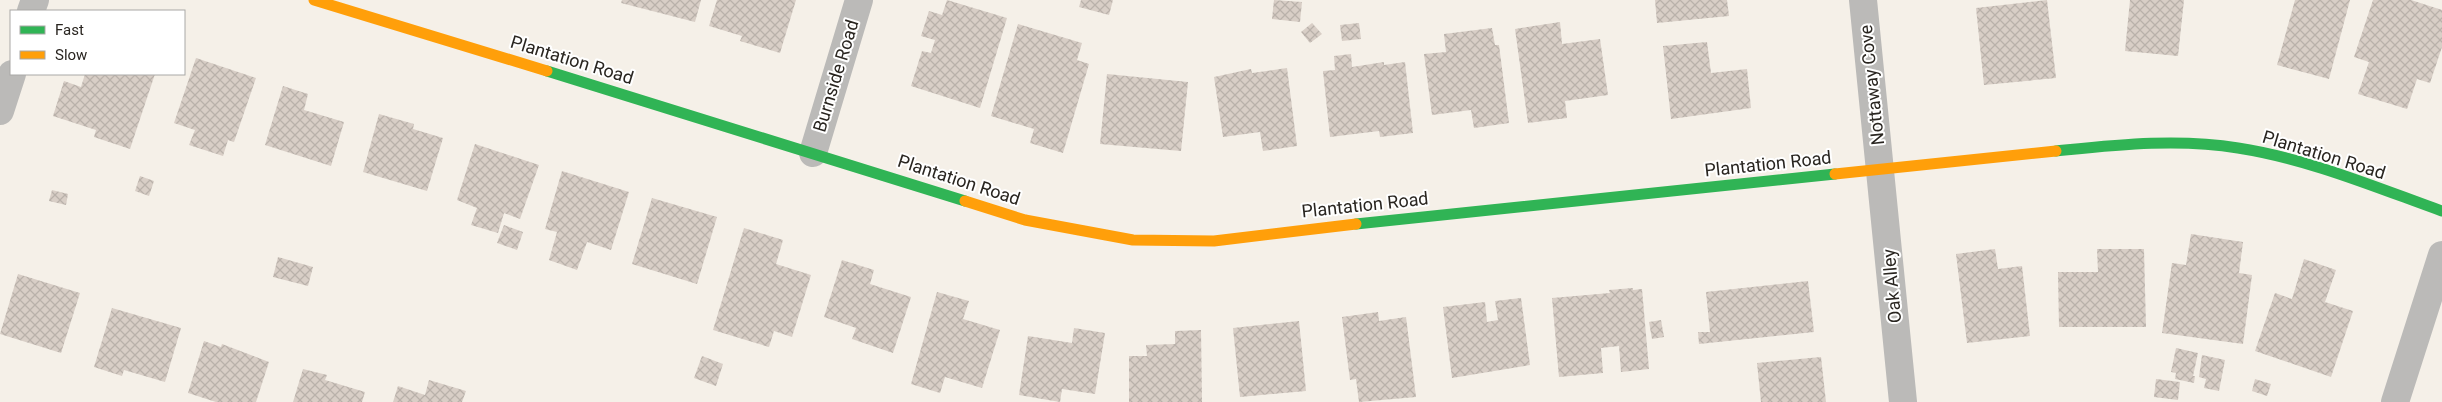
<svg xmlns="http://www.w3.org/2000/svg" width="2442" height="402" viewBox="0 0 2442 402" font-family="Roboto,sans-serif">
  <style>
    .building { fill: url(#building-cross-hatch) }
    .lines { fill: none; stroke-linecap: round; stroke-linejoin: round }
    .street { stroke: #bbbab8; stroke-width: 28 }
    .fast { stroke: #30b455; stroke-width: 11 }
    .slow { stroke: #ff9f0a; stroke-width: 11 }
    .labels { text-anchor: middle; stroke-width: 4; stroke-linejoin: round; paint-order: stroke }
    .street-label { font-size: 18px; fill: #292520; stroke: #fff }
  </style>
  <defs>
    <pattern id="building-cross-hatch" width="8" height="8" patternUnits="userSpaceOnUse" patternTransform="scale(1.25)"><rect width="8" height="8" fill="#d8cec6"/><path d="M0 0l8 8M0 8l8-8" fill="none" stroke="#b9b1aa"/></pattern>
  </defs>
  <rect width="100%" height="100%" fill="#f5f0e8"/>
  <path class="building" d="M 622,0 L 701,0 L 695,22 L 621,3 Z
    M 717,0 L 796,0 L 780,53 L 740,41 L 742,36 L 709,26 Z
    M 947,0 L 1007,18 L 980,108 L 911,86 L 922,51 L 931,53 L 935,40 L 921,36 L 929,11 L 942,15 Z
    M 1081,0 L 1113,0 L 1109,15 L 1079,7 Z
    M 1274,0 L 1302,2 L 1300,22 L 1272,19 Z
    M 1655,0 L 1727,0 L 1729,16 L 1657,23 Z
    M 2047,0 L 2056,78 L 1984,85 L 1976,8 Z
    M 2130,0 L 2184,0 L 2178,56 L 2125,51 Z
    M 2295,0 L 2350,0 L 2329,79 L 2277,65 Z
    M 2373,0 L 2411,0 L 2442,10 L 2442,47 L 2430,83 L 2417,79 L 2407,109 L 2358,94 L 2369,62 L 2354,57 Z
    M 1560,22 L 1562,44 L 1600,39 L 1608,95 L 1565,101 L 1567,118 L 1528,123 L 1515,29 Z
    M 1312,23 L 1322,34 L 1310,43 L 1301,32 Z
    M 1359,23 L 1361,39 L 1342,41 L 1340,25 Z
    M 1018,24 L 1082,43 L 1077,60 L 1089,64 L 1063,153 L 1030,143 L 1034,129 L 991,116 Z
    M 1492,28 L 1495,45 L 1499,45 L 1509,123 L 1474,128 L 1471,110 L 1432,115 L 1424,54 L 1446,52 L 1444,34 Z
    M 1707,42 L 1711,73 L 1747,69 L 1751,108 L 1671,119 L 1663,46 Z
    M 1351,54 L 1352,67 L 1384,62 L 1384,65 L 1405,62 L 1413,133 L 1380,137 L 1379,131 L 1330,137 L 1323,71 L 1335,70 L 1334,56 Z
    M 196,58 L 256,78 L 234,142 L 228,140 L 223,156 L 189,145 L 195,130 L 174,123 Z
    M 1287,68 L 1297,146 L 1263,151 L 1260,132 L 1223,137 L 1214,77 L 1251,69 L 1252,73 Z
    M 85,74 L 155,74 L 130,149 L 94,137 L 96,130 L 53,116 L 64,81 L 81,87 Z
    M 1107,74 L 1188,82 L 1181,151 L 1100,144 Z
    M 283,86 L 308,94 L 304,110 L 344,122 L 331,166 L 265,145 Z
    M 379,114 L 414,124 L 413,129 L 443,138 L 427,191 L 363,172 Z
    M 475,144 L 539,165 L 520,219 L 504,213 L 498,233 L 471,225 L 477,208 L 457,200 Z
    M 562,171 L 629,192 L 611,250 L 587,242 L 577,270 L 549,260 L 557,232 L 545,229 Z
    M 140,176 L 154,181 L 149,196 L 135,191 Z
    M 52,190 L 68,194 L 66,205 L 49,201 Z
    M 652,198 L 717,217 L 697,284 L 632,264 Z
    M 504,225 L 523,232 L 517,250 L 497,243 Z
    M 744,228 L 783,240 L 776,264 L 811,275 L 792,337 L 774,331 L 769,347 L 713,330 Z
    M 2191,234 L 2243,242 L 2239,273 L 2252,275 L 2243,344 L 2162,333 L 2172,263 L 2186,265 Z
    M 1995,249 L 1998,269 L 2022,266 L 2030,336 L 1967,343 L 1956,254 Z
    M 2097,249 L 2144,249 L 2146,327 L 2059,327 L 2058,272 L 2098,272 Z
    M 278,257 L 313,267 L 308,286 L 273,277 Z
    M 2304,259 L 2336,270 L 2325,302 L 2353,311 L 2331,377 L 2255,351 L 2275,293 L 2292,299 Z
    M 842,260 L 874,270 L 870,284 L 911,297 L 893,353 L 852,339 L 856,328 L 824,317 Z
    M 18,274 L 80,293 L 61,353 L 0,334 Z
    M 1808,281 L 1814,332 L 1699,344 L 1698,332 L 1710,332 L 1706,292 Z
    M 1633,288 L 1633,290 L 1642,289 L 1649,369 L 1621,372 L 1619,346 L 1601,348 L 1603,373 L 1559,377 L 1552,298 L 1610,293 L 1609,290 Z
    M 937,292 L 969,301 L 963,319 L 1000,330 L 982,388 L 945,377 L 940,393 L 911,384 Z
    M 1521,298 L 1530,365 L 1452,378 L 1443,307 L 1485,302 L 1487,322 L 1498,320 L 1495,301 Z
    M 112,308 L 181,328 L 165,382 L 124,370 L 122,376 L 94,367 Z
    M 1378,312 L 1379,321 L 1406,317 L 1416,397 L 1359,402 L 1356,379 L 1350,380 L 1342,317 Z
    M 1661,320 L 1664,337 L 1652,339 L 1649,322 Z
    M 1299,321 L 1306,391 L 1240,397 L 1233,328 Z
    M 1074,328 L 1105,333 L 1095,394 L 1062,389 L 1060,402 L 1019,395 L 1028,336 L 1072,343 Z
    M 1201,330 L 1202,402 L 1129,402 L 1129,356 L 1147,356 L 1146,345 L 1175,344 L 1175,331 Z
    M 204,341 L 221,347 L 222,344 L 269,362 L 256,402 L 216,402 L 188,393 Z
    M 2176,348 L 2198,353 L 2193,376 L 2195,376 L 2194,383 L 2175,379 L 2176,373 L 2171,372 Z
    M 2202,355 L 2225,360 L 2219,391 L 2204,388 L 2206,379 L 2199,377 Z
    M 702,356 L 723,364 L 716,386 L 694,378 Z
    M 1821,357 L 1826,402 L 1761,402 L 1757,363 Z
    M 303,369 L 327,375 L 325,380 L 365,392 L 362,402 L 293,402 Z
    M 2156,379 L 2180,382 L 2178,400 L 2154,397 Z
    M 2255,379 L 2271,384 L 2267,396 L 2252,391 Z
    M 429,380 L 466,391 L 462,402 L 393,402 L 398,386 L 425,395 Z"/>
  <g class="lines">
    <path class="street" d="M 1863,0 L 1903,402
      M 31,11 L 35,0
      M 0,111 L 12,74
      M 813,153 L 859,0
      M 2395,402 L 2442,255"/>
    <path class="fast" d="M 547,71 L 965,201
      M 2056,151 C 2116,145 2177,138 2238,148 C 2309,159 2375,187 2442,211
      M 1356,224 L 1835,174"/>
    <path class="slow" d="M 314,0 L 547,71
      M 1835,174 L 2056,151
      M 965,201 L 1025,220 L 1133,240 L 1214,241 L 1356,224"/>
  </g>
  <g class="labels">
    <g class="street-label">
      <text transform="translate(572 60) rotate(17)" y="6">Plantation Road</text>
      <text transform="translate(836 76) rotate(-73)" y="6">Burnside Road</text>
      <text transform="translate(1872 85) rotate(-96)" y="6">Nottaway Cove</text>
      <text transform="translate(2324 155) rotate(17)" y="6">Plantation Road</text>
      <text transform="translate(1768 164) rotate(-6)" y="6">Plantation Road</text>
      <text transform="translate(959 180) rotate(18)" y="6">Plantation Road</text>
      <text transform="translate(1365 205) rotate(-6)" y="6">Plantation Road</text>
      <text transform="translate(1892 286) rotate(-95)" y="6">Oak Alley</text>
    </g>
  </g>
  <rect x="10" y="10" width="175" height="65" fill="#ffffff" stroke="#a9a8a6"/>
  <rect x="20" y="26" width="25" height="8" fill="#30b455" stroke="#a9a8a6"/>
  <text x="55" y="35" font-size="15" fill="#292520">Fast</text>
  <rect x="20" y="51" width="25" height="8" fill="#ff9f0a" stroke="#a9a8a6"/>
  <text x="55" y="60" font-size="15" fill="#292520">Slow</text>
</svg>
